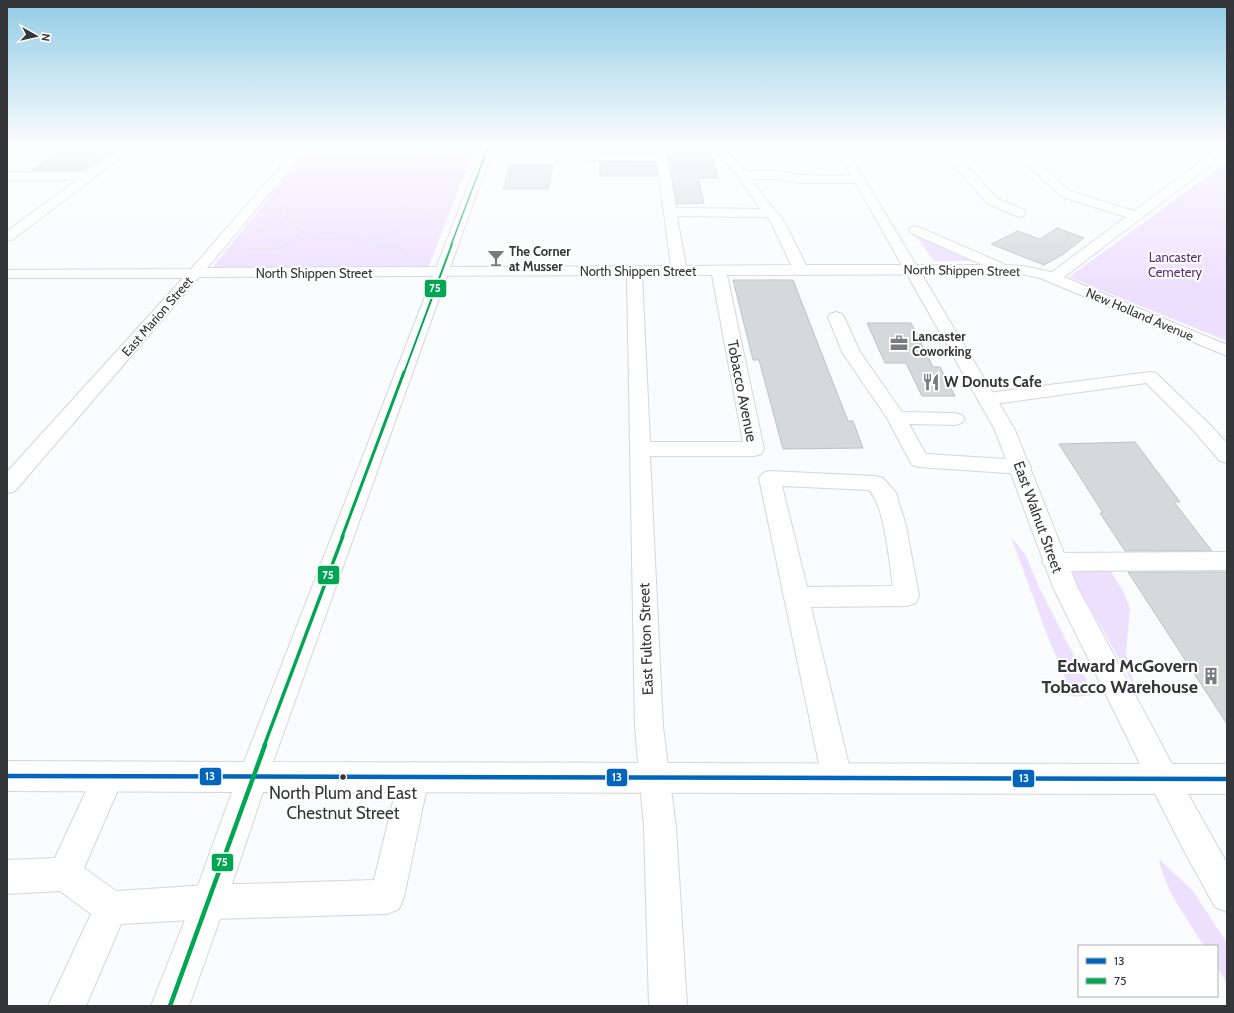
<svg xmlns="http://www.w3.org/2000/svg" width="1234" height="1013" viewBox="0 0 1234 1013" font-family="Cabin,sans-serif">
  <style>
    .green { fill: #ede0fe }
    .building { fill: #d6d9da; stroke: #bfc1c3 }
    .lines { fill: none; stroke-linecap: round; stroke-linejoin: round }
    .minor-casing { stroke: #d4d6d8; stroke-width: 2 }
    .major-casing { stroke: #d4d6d8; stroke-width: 2 }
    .path-far1 { stroke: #e1e2e2; stroke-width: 1.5; stroke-dasharray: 1 1; stroke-linecap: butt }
    .path { stroke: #e1e2e2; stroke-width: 2; stroke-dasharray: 1.5 1.5; stroke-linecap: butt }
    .minor { fill: #fefeff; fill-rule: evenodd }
    .major { fill: #fefeff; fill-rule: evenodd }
    .bus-1-casing { stroke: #fff; stroke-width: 8 }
    .bus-2-far4-casing { stroke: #fff; stroke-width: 3 }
    .bus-2-far3-casing { stroke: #fff; stroke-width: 4 }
    .bus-2-far2-casing { stroke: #fff; stroke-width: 6 }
    .bus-2-far1-casing { stroke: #fff; stroke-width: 6 }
    .bus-2-casing { stroke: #fff; stroke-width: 8 }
    .bus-1 { stroke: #0065bd; stroke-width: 4.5 }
    .bus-2-far4 { stroke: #00a651; stroke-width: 1.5 }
    .bus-2-far3 { stroke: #00a651; stroke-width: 2 }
    .bus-2-far2 { stroke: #00a651; stroke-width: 3 }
    .bus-2-far1 { stroke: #00a651; stroke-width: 3.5 }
    .bus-2 { stroke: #00a651; stroke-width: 4.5 }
    .bus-dot { fill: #343639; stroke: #fff; stroke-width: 1.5 }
    .labels { text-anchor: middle; stroke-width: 4; stroke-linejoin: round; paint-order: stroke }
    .far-poi-label { font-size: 13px; font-weight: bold; fill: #343639; stroke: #fff; text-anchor: start }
    .far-park-label { font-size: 13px; fill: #58317a; stroke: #fff }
    .far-street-label { font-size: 13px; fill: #343639; stroke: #fff }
    .poi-label { font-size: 15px; font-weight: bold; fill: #343639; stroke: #fff; text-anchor: start }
    .street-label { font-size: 15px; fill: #343639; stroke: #fff }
    .near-bus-label { font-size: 17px; fill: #343639; stroke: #fff }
    .near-poi-label { font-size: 18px; font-weight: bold; fill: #343639; stroke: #fff; text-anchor: end }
    .line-badge { stroke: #fff; stroke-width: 1.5 }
    .badge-label { font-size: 11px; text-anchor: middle; font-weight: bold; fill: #fff }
  </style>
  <rect width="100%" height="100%" fill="#f9fbfd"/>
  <path class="green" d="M 312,145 L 476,145 L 428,268 L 211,269 Z
    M 1227,162 L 1227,341 L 1069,277 Z
    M 913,233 L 976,261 L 934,261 Z
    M 1011,537 L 1025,554 L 1040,589 L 1094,695 L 1073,697 L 1046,632 Z
    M 1075,570 L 1110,570 L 1122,589 L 1130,608 L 1126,652 L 1128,665 L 1137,691 L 1074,579 L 1073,575 Z
    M 1159,859 L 1193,891 L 1227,943 L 1227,983 L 1217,967 L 1217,946 L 1204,946 C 1187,918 1165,891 1159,859 Z"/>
  <path class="building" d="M 601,145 L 654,145 L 654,153 L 600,153 Z
    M 666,145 L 709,145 L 718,178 L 698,178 L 704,203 L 677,204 Z
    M 75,147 L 119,147 L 85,170 L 31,170 L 67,148 Z
    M 600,162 L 656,162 L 657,176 L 600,176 Z
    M 511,165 L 553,165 L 548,189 L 503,189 Z
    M 1057,228 L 1084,238 L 1062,255 L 1044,265 L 991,244 L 1018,231 L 1040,239 Z
    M 733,280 L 793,280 L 848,421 L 853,421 L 863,448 L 783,449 L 759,360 L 753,360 Z
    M 867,323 L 911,323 L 933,367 L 940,367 L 955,396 L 922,396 L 906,363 L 885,363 Z
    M 1135,442 L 1180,502 L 1174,502 L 1212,551 L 1125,551 L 1100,513 L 1103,513 L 1059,444 Z
    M 1128,572 L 1227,572 L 1227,724 L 1156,615 Z"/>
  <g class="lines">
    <g class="minor-casing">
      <path id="minor" d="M 7,145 L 45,145 L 47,147 L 41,150 L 7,151 Z
        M 299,145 L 310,145 L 207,268 L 671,266 L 657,161 L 556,160 L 552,159 L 550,157 L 552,155 L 556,154 L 656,155 L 655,145 L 665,145 L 676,208 L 760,209 L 736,173 L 719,156 L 712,145 L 722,145 L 727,152 L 747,171 L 779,171 L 800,175 L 863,176 L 865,179 L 863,182 L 859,183 L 800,183 L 779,179 L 752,179 L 763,196 L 784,221 L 806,265 L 983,265 L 911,233 L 909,230 L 911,227 L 916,226 L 1002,263 L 1004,265 L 1022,266 L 1052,272 L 1126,217 L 1062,197 L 1012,151 L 954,151 L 996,198 L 1024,210 L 1026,213 L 1024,216 L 1019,217 L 988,204 L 942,151 L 841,151 L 835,148 L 840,145 L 1017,145 L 1070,191 L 1134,211 L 1203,160 L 1183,145 L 1195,145 L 1215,158 L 1217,160 L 1215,162 L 1064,277 L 1227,345 L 1227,356 L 1040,278 L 1022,274 L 727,275 L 764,449 L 761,454 L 754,456 L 650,456 L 663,727 L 676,827 L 687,1006 L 649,1006 L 644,827 L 635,727 L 627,275 L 199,277 L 15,491 L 7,493 L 7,472 L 183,278 L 7,278 L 7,270 L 191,269 ZM 677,216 L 767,217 L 771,222 L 791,265 L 686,266 ZM 642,275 L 712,275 L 743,442 L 650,442 Z
        M 7,172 L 89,172 L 93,173 L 95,176 L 93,179 L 89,180 L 7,180 Z
        M 836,312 L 842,314 L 844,317 L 860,352 L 902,412 L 955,413 L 962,415 L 965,419 L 962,423 L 955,425 L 909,424 L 926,454 L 1021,460 L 1028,462 L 1031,467 L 1028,472 L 1021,474 L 919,467 L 912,465 L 887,418 L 842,352 L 828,317 L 830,314 Z
        M 1150,372 L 1156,373 L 1207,422 L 1227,443 L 1227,463 L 1220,461 L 1193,430 L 1146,383 L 988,405 L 981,403 L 979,399 L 981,395 L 988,393 Z
        M 770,471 L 875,476 L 883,478 L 896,493 L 906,526 L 919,596 L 916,603 L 907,606 L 811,607 L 852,778 L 848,789 L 837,793 L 826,789 L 822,778 L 759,478 L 763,473 ZM 782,486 L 869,490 C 885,507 889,562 893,586 L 807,587 Z
        M 1227,552 L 1227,570 L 1054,571 L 1046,568 L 1042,562 L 1046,556 L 1054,553 Z
        M 109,761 L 120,765 L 124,776 L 84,868 L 116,891 L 209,885 L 374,880 L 399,777 L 403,766 L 414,762 L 425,766 L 429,777 L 404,897 L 399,909 L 387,914 L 209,919 L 121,924 L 86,1006 L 48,1006 L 91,914 L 60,891 L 7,894 L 7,860 L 55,858 L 98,765 Z"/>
    </g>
    <g class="major-casing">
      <path id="major" d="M 125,145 L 137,145 L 12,240 L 7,241 L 7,231 Z
        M 484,145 L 494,145 L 273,762 L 1140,764 L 1053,587 L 995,430 L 834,145 L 844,145 L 1015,430 L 1077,586 L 1172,764 L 1227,764 L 1227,794 L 1188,794 L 1227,863 L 1227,912 L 1215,907 L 1182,847 L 1155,794 L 263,792 L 226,902 L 189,1006 L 151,1006 L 192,902 L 232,792 L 7,791 L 7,761 L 244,762 Z"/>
    </g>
    <path class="path-far1" d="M 410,150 L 418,145
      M 404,151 L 416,153 L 409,157 L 396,156 Z
      M 323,154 L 338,155
      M 382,155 L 381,150 L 384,145
      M 321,157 L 331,145
      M 315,163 L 344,155 L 396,154
      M 425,170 L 418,168 L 418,166 L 430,162
      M 423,175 L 462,165
      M 407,206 L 422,211 L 436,220 L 441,221
      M 288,219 C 314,248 335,237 369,241 C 374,242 379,245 384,245
      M 393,231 L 398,245
      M 257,232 L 270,225 L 288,219 L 287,198 L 293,190
      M 371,241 L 387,235 L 393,230 L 430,162 L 440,155 L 432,151 L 415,153
      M 286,245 L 310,237"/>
    <path class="path" d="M 380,244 L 399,248 L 406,252
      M 397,244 L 399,248
      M 243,249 L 276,249 L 289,244"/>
    <use href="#minor" class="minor"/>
    <use href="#major" class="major"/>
    <g class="bus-1-casing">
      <path id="bus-1" d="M 7,776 L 1227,779"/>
    </g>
    <g class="bus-2-far4-casing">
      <path id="bus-2-far4" d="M 451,245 L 489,145"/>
    </g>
    <g class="bus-2-far3-casing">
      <path id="bus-2-far3" d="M 404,373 L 452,244"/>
    </g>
    <g class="bus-2-far2-casing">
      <path id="bus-2-far2" d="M 342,537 L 404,372"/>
    </g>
    <g class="bus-2-far1-casing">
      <path id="bus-2-far1" d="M 264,746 L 343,536"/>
    </g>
    <g class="bus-2-casing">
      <path id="bus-2" d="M 170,1006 L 265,745"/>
    </g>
    <use href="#bus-1" class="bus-1"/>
    <use href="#bus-2-far4" class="bus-2-far4"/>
    <use href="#bus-2-far3" class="bus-2-far3"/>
    <use href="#bus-2-far2" class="bus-2-far2"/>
    <use href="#bus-2-far1" class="bus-2-far1"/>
    <use href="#bus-2" class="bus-2"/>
  </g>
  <linearGradient id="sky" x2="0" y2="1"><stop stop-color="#91cbe5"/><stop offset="0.51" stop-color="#fcfdfe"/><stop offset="1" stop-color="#fcfdfe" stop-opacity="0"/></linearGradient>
  <rect width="1234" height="287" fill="url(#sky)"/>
  <defs>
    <g id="bar-bare" transform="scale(1.38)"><path d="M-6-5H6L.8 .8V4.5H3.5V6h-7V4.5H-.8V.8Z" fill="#797b7e" stroke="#fff" stroke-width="2.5" paint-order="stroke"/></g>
    <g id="office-bare" transform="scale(1.38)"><path d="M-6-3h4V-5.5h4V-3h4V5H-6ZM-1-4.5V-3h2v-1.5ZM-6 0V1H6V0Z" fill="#797b7e" stroke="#fff" stroke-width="2.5" paint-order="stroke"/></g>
    <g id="restaurant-bare" transform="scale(1.38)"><path d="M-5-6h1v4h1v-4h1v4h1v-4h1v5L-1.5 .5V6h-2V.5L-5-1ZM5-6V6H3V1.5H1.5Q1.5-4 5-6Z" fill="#797b7e" stroke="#fff" stroke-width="2.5" paint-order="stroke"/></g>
    <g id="building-bare" transform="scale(1.38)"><path d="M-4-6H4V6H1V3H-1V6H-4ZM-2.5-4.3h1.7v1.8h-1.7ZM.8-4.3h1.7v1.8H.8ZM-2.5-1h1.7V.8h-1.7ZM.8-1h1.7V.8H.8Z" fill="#797b7e" stroke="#fff" stroke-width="2.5" paint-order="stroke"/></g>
  </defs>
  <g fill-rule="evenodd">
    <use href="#bar-bare" x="496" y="258"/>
    <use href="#office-bare" x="899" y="343"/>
    <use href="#restaurant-bare" x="931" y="382"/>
    <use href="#building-bare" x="1211" y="676"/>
  </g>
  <circle class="bus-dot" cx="343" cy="777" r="3.5"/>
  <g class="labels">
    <g class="far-poi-label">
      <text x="509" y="256">The Corner<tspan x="509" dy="15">at Musser</tspan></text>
      <text x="912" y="341">Lancaster<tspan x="912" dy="15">Coworking</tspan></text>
    </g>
    <g class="far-park-label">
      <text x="1175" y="262">Lancaster<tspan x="1175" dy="15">Cemetery</tspan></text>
    </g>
    <g class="far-street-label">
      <text transform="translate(962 270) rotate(1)" y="5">North Shippen Street</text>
      <text x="638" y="276">North Shippen Street</text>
      <text x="314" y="278">North Shippen Street</text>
      <text transform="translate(1140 314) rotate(23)" y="5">New Holland Avenue</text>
      <text transform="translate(157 316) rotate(-49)" y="5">East Marion Street</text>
    </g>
    <g class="poi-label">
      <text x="944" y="387">W Donuts Cafe</text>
    </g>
    <g class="street-label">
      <text transform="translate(742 391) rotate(79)" y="5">Tobacco Avenue</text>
      <text transform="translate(1038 517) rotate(70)" y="5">East Walnut Street</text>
      <text transform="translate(646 639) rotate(-92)" y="5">East Fulton Street</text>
    </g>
    <g class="near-bus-label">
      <text x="343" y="799">North Plum and East<tspan x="343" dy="20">Chestnut Street</tspan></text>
    </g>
    <g class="near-poi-label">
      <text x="1198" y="672">Edward McGovern<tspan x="1198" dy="21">Tobacco Warehouse</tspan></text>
    </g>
  </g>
  <g class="line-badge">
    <rect x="424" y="279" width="23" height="19" rx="4" fill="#00a651"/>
    <rect x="317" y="565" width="23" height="20" rx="4" fill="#00a651"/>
    <rect x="199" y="767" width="23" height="19" rx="4" fill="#0065bd"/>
    <rect x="606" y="768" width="22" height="19" rx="4" fill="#0065bd"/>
    <rect x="1012" y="769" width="23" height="19" rx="4" fill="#0065bd"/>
    <rect x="211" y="853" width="23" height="19" rx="4" fill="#00a651"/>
  </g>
  <g class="badge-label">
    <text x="435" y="292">75</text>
    <text x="328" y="579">75</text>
    <text x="210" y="780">13</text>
    <text x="617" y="781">13</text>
    <text x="1024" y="782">13</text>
    <text x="222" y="866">75</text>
  </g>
  <rect width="1234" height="1013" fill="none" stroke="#343639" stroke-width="16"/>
  <rect x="1078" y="945" width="140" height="52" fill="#ffffff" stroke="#aeafb0"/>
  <rect x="1086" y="958" width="20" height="6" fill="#0065bd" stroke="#aeafb0"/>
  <text x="1114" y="965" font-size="12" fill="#343639">13</text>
  <rect x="1086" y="978" width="20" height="6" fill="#00a651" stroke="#aeafb0"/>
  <text x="1114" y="985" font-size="12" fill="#343639">75</text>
  <g transform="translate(36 36) rotate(98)" stroke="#ffffff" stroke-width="3" paint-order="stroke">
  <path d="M0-3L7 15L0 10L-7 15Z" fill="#343639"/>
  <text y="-6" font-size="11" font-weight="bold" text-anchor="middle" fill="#343639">N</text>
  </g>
</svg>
